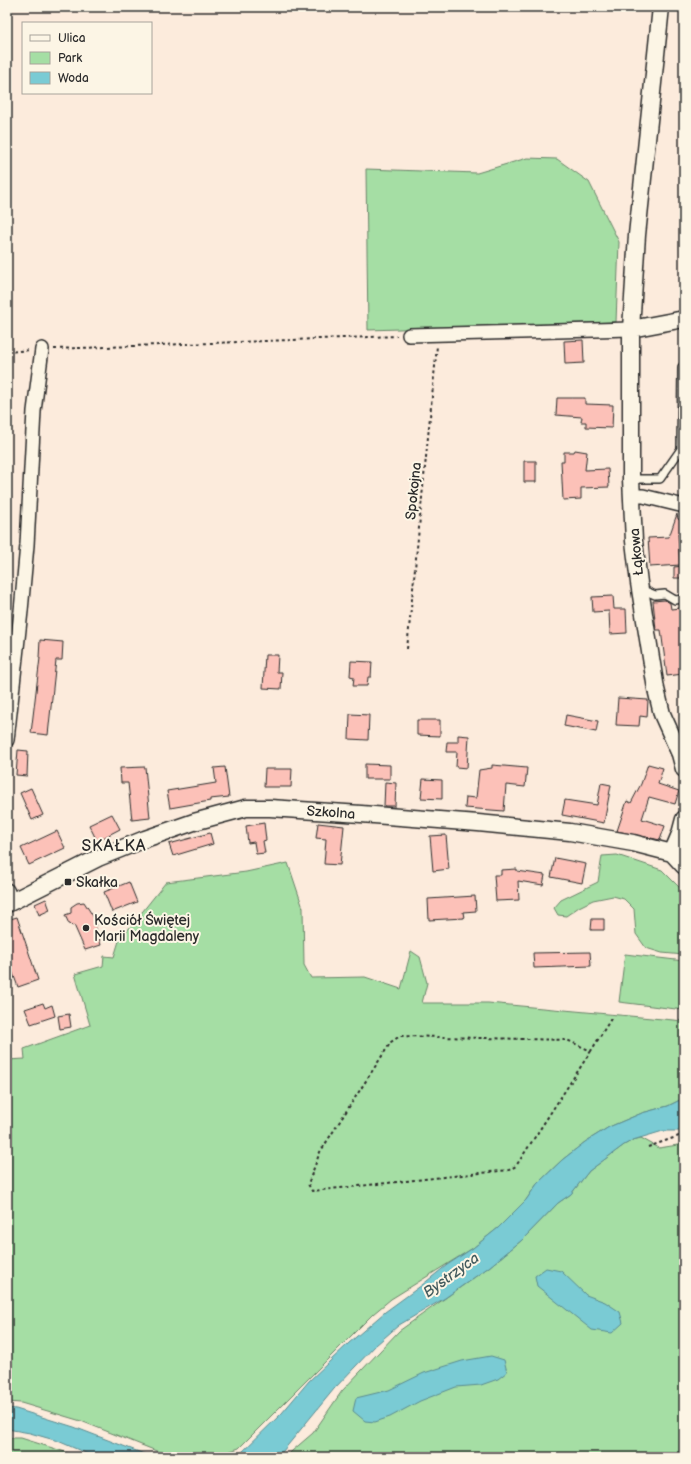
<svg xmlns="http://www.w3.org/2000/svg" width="691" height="1464" viewBox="0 0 691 1464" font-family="'Balsamiq Sans',sans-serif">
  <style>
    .green { fill: #a5dea4; stroke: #688468 }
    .water { fill: #7acbd4; stroke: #5a8b90 }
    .building { fill: #fcc1b8; stroke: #2b2b2b }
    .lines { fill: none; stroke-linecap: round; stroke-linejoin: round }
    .service-casing { stroke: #2b2b2b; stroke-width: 10 }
    .minor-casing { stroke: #2b2b2b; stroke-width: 16 }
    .tertiary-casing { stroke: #2b2b2b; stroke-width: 19 }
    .path { stroke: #2b2b2b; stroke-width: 2; stroke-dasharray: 3 3; stroke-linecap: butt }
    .service { stroke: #fcf5e5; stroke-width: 7 }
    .minor { stroke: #fcf5e5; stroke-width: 13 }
    .tertiary { stroke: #fcf5e5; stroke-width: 16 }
    .poi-dot { fill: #2b2b2b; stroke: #fcf5e5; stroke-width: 1.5 }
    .labels { text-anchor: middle; stroke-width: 4; stroke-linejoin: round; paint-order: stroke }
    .street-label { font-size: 14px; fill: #2b2b2b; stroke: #fcf5e5 }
    .poi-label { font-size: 14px; fill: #2b2b2b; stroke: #fcf5e5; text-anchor: start }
    .water-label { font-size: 15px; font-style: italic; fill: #435b5e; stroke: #fcf5e5 }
    .quarter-label { font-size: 16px; letter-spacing: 1px; fill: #2b2b2b; stroke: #fcf5e5 }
  </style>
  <rect width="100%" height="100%" fill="#fcebdc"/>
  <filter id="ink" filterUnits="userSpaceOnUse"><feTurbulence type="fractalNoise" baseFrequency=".025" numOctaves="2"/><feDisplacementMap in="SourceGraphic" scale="8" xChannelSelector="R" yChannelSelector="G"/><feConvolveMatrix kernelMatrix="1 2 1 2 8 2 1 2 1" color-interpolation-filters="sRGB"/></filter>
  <g filter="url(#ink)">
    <path class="green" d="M 527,158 L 557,159 L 589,182 L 619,242 L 616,322 L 368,330 L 366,169 L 477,173 Z
      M 617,855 L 662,870 L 684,892 L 684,955 L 662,953 L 646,948 L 636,934 L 634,909 L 624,899 L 613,896 L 593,900 L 579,907 L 566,916 L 558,915 L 554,908 L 561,900 L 598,882 L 602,856 Z
      M 288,863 L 303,908 L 304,965 L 311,978 L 365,977 L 401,989 L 411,951 L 420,957 L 427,983 L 422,1003 L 488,1003 L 684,1021 L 684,1098 L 668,1106 L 642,1113 L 609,1127 L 585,1142 L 562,1160 L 537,1184 L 526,1200 L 498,1228 L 473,1248 L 391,1299 L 373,1314 L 239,1448 L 214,1457 L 180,1457 L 169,1456 L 81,1421 L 21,1403 L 7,1402 L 7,1060 L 25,1059 L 24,1049 L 90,1025 L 75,974 L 103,966 L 104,956 L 114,957 L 119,941 L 166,882 L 246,872 Z
      M 625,954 L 684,961 L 684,1010 L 619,1002 Z
      M 641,1138 L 659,1148 L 684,1144 L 684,1457 L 285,1457 L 313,1433 L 342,1391 L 399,1331 L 489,1267 L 522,1240 L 558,1203 L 571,1194 L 589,1171 L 624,1145 L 633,1140 Z
      M 7,1438 L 21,1438 L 81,1457 L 7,1457 Z"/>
    <path class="water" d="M 684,1098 L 684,1131 L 663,1131 L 633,1140 L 624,1145 L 589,1171 L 571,1194 L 558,1203 L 522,1240 L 489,1267 L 445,1298 L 399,1325 L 376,1345 L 334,1389 L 283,1451 L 274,1457 L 237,1457 L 282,1413 L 309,1381 L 349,1343 L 385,1312 L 422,1285 L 447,1265 L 473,1248 L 498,1228 L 526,1200 L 537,1184 L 562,1160 L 585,1142 L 609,1127 L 642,1113 L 668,1106 Z
      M 546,1268 L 561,1271 L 586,1295 L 605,1302 L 620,1312 L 623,1323 L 612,1333 L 592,1330 L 537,1286 L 535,1276 Z
      M 491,1356 L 504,1360 L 507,1372 L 498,1379 L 481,1385 L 456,1387 L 420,1401 L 390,1417 L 375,1422 L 365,1421 L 353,1411 L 356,1398 L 389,1390 L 424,1373 L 462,1361 Z
      M 7,1408 L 16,1409 L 74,1427 L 152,1457 L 95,1457 L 58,1441 L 30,1433 L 7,1429 Z"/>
    <path class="building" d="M 583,340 L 584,363 L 565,364 L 564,341 Z
      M 557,398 L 585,398 L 585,404 L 613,405 L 612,428 L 586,427 L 586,422 L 581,422 L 582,417 L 556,415 Z
      M 575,450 L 587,452 L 585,470 L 608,469 L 609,487 L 581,488 L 581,499 L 563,500 L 561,461 L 564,461 L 564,452 L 574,452 Z
      M 524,461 L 536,461 L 536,482 L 524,482 Z
      M 677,514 L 678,519 L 684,521 L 684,536 L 678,534 L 680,565 L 650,567 L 648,538 L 669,537 Z
      M 684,566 L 684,578 L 674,578 L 674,567 Z
      M 613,596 L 614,609 L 626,609 L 627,633 L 610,634 L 609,611 L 593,612 L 592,597 Z
      M 665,600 L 670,603 L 671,609 L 680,608 L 681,613 L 684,613 L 684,625 L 682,625 L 684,652 L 681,652 L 683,674 L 667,676 L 661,630 L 656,630 L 653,601 Z
      M 40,640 L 63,642 L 62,660 L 56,660 L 48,735 L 31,733 L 40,658 L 39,658 Z
      M 265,655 L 278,655 L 277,672 L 282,672 L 281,689 L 263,688 Z
      M 351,661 L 372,662 L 371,677 L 368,677 L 367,686 L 353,686 L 354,677 L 350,676 Z
      M 618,698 L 648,700 L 647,717 L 640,716 L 639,726 L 616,725 Z
      M 350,714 L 369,715 L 368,740 L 349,739 Z
      M 566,715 L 598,721 L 596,732 L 564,726 Z
      M 417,720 L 440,720 L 440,736 L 417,735 Z
      M 458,735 L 469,736 L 467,768 L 456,767 L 457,752 L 446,752 L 447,742 L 458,742 Z
      M 18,750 L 28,751 L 27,776 L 16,775 Z
      M 365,764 L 390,765 L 390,779 L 365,779 Z
      M 648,764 L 663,768 L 658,784 L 679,791 L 675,804 L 649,797 L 642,819 L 665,826 L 660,840 L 617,831 L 627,801 L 631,803 L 641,784 Z
      M 492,765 L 527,768 L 525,787 L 506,785 L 504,811 L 465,808 L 466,797 L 476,798 L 479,770 L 492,768 Z
      M 145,767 L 150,818 L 132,820 L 128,783 L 121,783 L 120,768 Z
      M 225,767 L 229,797 L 210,799 L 210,801 L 170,808 L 167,791 L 216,783 L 214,768 Z
      M 265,769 L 292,769 L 291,787 L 264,787 Z
      M 423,779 L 442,780 L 442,799 L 421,798 Z
      M 385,782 L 396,783 L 395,806 L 384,806 Z
      M 601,783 L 611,785 L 604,823 L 562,815 L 565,800 L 597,805 Z
      M 31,788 L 43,815 L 32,820 L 20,793 Z
      M 112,814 L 120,829 L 97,841 L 89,825 Z
      M 264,823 L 266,840 L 263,841 L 265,853 L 256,854 L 254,842 L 248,843 L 246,826 Z
      M 318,823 L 344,826 L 340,865 L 324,864 L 326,839 L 316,838 Z
      M 57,831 L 65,848 L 29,865 L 21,848 Z
      M 210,833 L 213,844 L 173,856 L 169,844 Z
      M 446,835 L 449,869 L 433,871 L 430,836 Z
      M 555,858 L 586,864 L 582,883 L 551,877 Z
      M 517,869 L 517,871 L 545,875 L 543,885 L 518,881 L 519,900 L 496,901 L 494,875 L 501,875 L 501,870 Z
      M 129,882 L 137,902 L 112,912 L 104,892 Z
      M 475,896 L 476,911 L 463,912 L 464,918 L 429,920 L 428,899 Z
      M 46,899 L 50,910 L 39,915 L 35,904 Z
      M 84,902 L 98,924 L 95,925 L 101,945 L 85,950 L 74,925 L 72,926 L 70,924 L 69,924 L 65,915 L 71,913 L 71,907 L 77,903 Z
      M 17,917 L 38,980 L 18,987 L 11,968 L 7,969 L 7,920 Z
      M 592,919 L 604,919 L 604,930 L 591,930 Z
      M 590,952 L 591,966 L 534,968 L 533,953 Z
      M 43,1003 L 45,1008 L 52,1005 L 55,1016 L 31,1024 L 25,1009 Z
      M 69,1014 L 71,1027 L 60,1029 L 58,1016 Z"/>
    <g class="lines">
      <g class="service-casing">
        <path id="service" d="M 631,479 L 660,479 L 681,449 L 682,367
          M 641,593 L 648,592 L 655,595 L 665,594 L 675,600 L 684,599"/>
      </g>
      <g class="minor-casing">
        <path id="minor" d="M 409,335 L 631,329
          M 633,496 L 643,496 L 684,506
          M 7,740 L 21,611 L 27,545 L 34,411 L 42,349
          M 7,890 L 12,901"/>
      </g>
      <g class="tertiary-casing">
        <path id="tertiary" d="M 661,7 L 637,235 L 631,329 L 631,479 L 634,541 L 639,583 L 656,689 L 662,714 L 680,754 L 684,769
          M 631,329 L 684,319
          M 672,853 L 680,834 L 684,819
          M 7,904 L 98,858 L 145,839 L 194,822 L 246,808 L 270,808 L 361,814 L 478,823 L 570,832 L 633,843 L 672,853 L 684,866"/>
      </g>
      <path class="path" d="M 54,349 L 397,336
        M 7,352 L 30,350
        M 407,649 L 437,346
        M 591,1051 L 516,1166 L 509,1170 L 312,1191 L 308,1184 L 320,1152 L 391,1042 L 400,1036 L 567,1040 L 591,1051 L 612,1017
        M 648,1147 L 679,1136 L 684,1138"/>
      <use href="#service" class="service"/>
      <use href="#minor" class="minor"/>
      <use href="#tertiary" class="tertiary"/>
    </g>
  </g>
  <g class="poi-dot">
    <rect x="64" y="878" width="8" height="8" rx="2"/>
    <circle cx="86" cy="928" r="4"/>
  </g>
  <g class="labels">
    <g class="street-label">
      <text transform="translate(413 491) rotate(-84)" y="5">Spokojna</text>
      <text transform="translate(636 552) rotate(-95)" y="5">Łąkowa</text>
      <text transform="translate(331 812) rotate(4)" y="5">Szkolna</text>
    </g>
    <g class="poi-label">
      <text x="76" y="887">Skałka</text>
      <text x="94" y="925">Kościół Świętej<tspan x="94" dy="16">Marii Magdaleny</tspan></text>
    </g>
    <g class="water-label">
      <text transform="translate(451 1275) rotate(-36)" y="5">Bystrzyca</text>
    </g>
    <g class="quarter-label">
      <text x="114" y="851">SKAŁKA</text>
    </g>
  </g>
  <rect width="691" height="1464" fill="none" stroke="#fcf5e5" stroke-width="24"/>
  <rect x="12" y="12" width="667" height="1440" fill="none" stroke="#2b2b2b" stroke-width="1.5" filter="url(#ink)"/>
  <rect x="22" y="22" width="130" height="72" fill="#fcf5e5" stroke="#a8a49b"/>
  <rect x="30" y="35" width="20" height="6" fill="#fcf5e5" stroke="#a8a49b"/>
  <text x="58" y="42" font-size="12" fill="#2b2b2b">Ulica</text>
  <rect x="30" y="52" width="20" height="12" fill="#a5dea4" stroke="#a8a49b"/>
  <text x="58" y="62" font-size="12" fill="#2b2b2b">Park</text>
  <rect x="30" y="72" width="20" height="12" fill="#7acbd4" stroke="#a8a49b"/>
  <text x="58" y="82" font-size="12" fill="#2b2b2b">Woda</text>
</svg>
